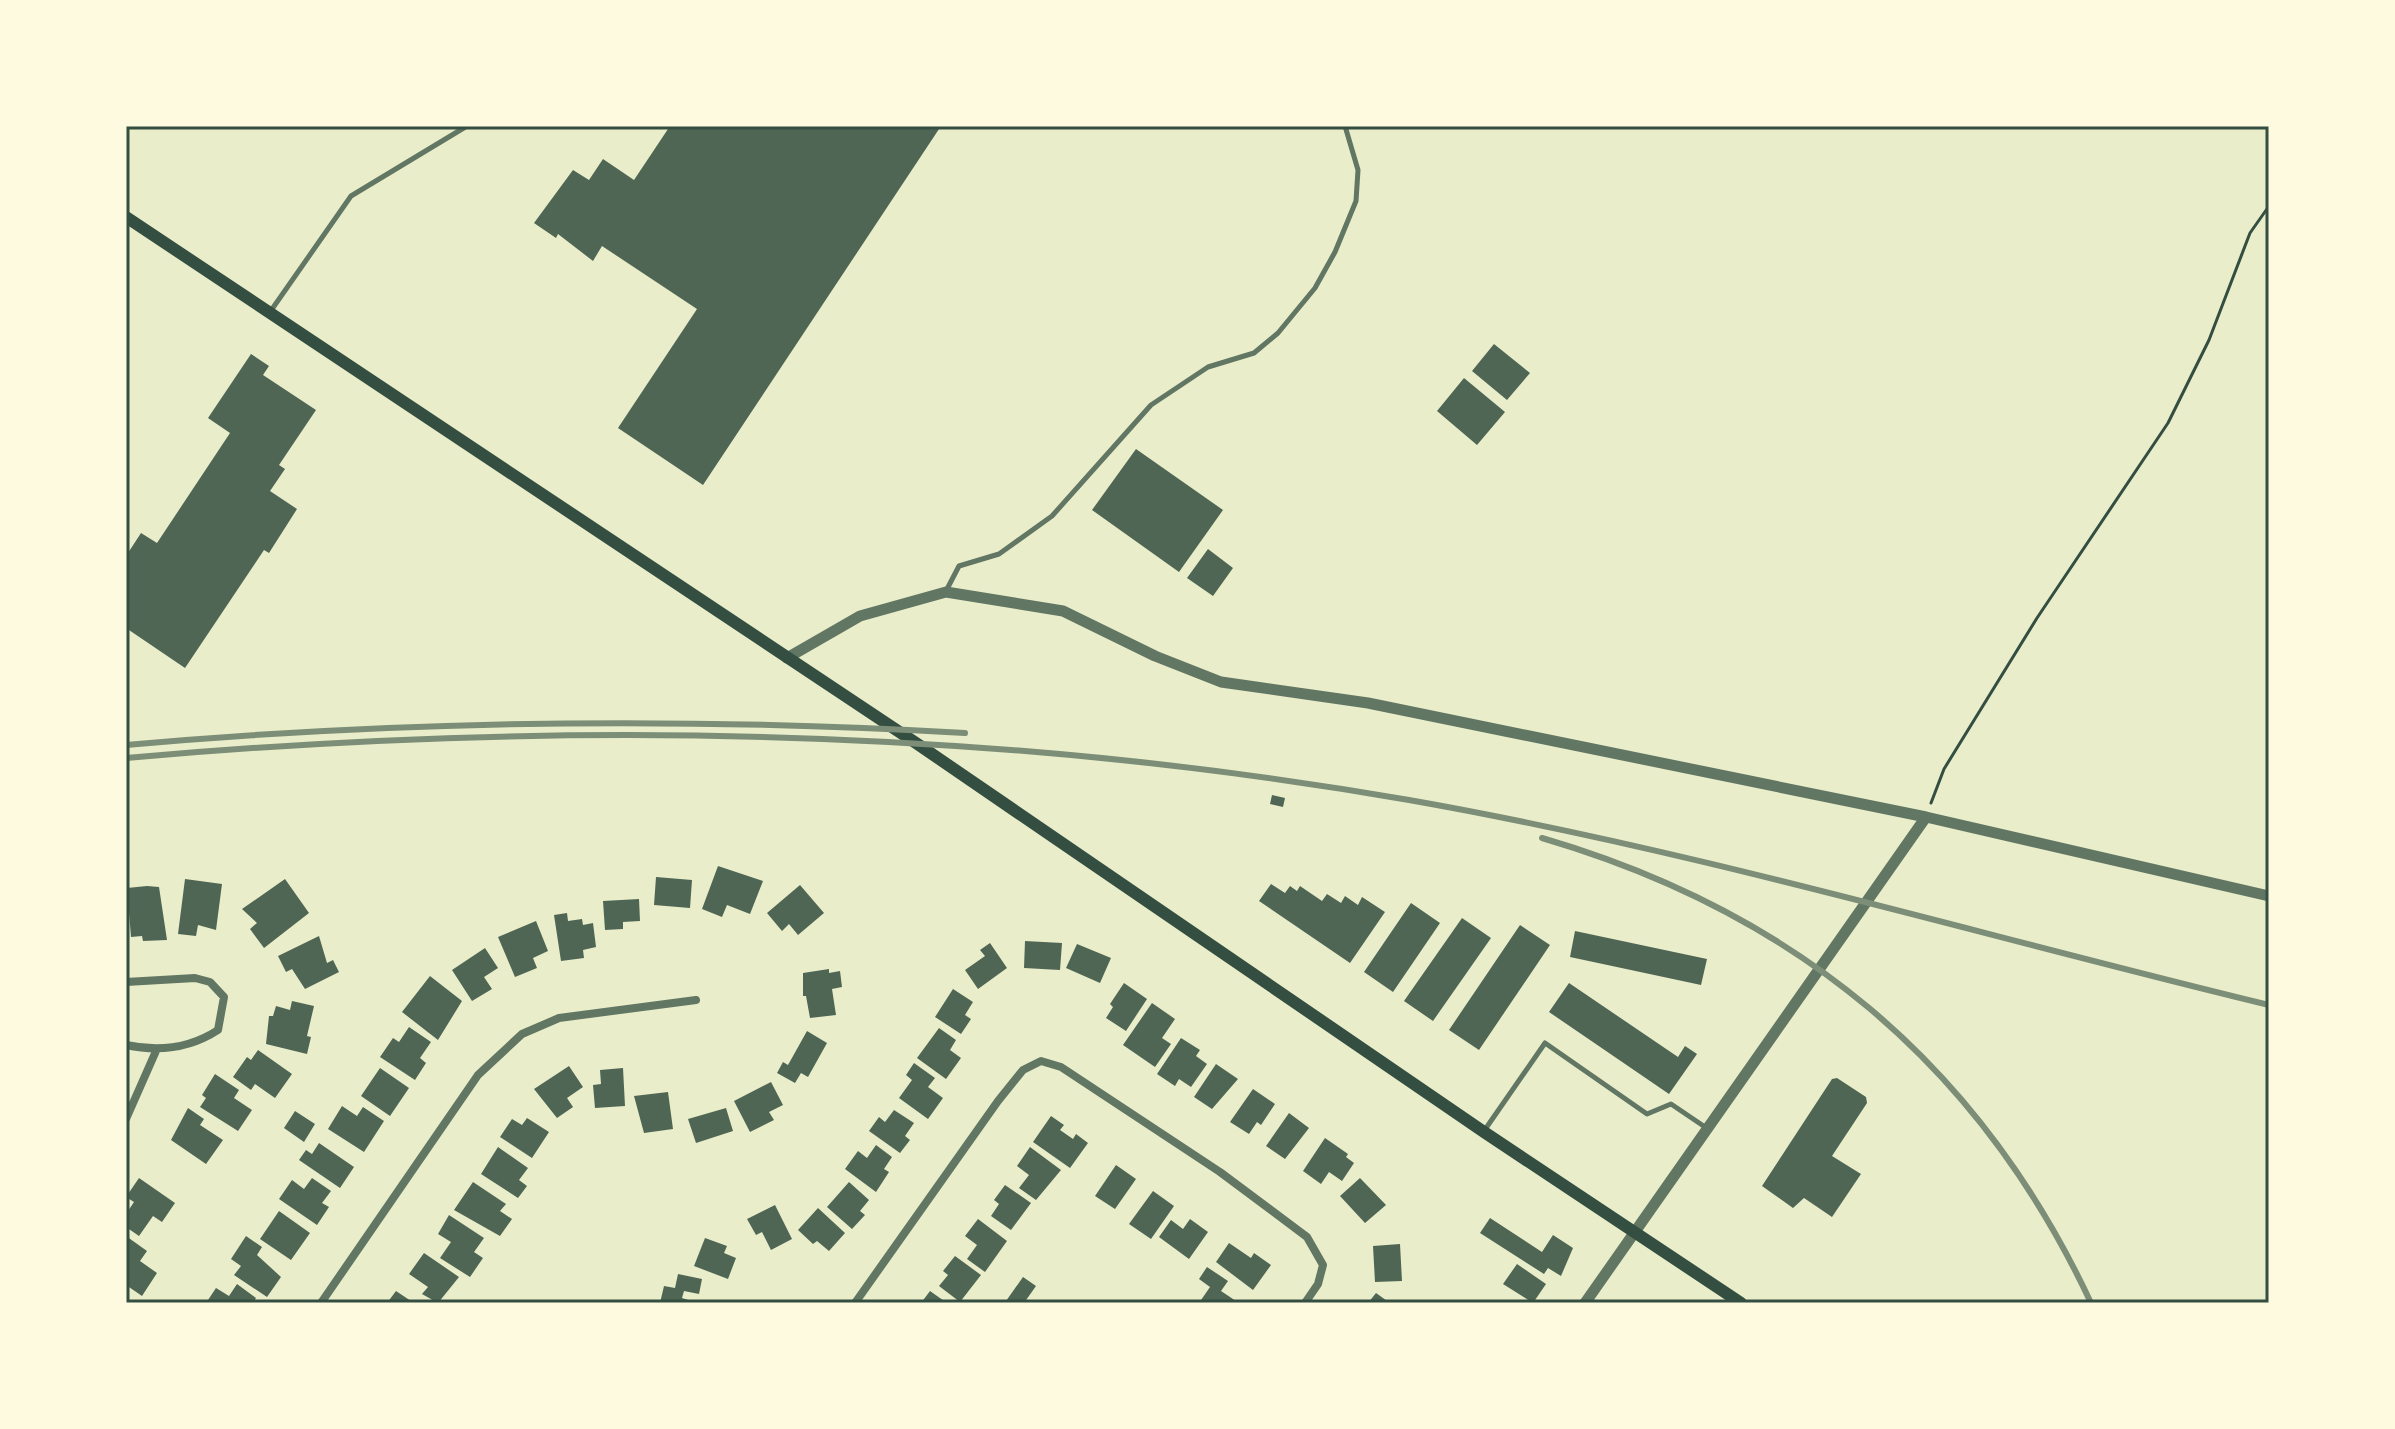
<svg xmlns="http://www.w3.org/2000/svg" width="2395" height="1429" viewBox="0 0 2395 1429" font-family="Jost,sans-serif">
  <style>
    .building { fill: #4f6655 }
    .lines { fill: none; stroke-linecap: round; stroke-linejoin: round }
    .path { stroke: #344e41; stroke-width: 3 }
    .service { stroke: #617663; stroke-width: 5 }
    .minor { stroke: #617663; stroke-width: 8 }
    .tertiary { stroke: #617663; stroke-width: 11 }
    .secondary { stroke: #344e41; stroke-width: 12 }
    .rail { stroke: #7c8e77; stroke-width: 6 }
    .neatline { fill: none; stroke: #344e41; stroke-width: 3 }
  </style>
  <rect width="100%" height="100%" fill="#e9edc9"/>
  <path class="building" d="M 670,126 L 941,126 L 703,485 L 618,428 L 697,309 L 602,246 L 593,261 L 558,234 L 556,238 L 534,223 L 573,170 L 589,180 L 603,159 L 634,180 Z
    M 1494,344 L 1530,373 L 1507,400 L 1472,371 Z
    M 251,354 L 269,366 L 263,375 L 316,410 L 279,465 L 285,469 L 270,491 L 297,509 L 269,553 L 264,550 L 185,668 L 126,628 L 126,556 L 141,533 L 157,543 L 230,433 L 208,418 Z
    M 1464,378 L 1505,412 L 1477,445 L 1437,411 Z
    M 1136,449 L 1223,510 L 1179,572 L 1092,510 Z
    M 1208,549 L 1233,568 L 1213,596 L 1187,578 Z
    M 1272,795 L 1285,798 L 1283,807 L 1270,804 Z
    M 718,866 L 763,881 L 750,914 L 727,905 L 722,917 L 702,909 Z
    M 656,877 L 692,880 L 690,908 L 654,905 Z
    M 185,879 L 222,884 L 216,930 L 198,925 L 196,936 L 178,934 Z
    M 285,879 L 309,913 L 264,948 L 250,929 L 257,923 L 242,909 Z
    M 1271,884 L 1285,893 L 1290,886 L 1297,891 L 1300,886 L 1322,901 L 1327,894 L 1341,903 L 1345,896 L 1358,905 L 1362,897 L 1385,912 L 1350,963 L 1259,901 Z
    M 800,885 L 824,913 L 798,935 L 789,924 L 782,931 L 767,913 Z
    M 147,886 L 159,887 L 167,940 L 143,941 L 142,936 L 131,937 L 127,888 Z
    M 639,899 L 640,921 L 623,922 L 623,929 L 605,930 L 603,901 Z
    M 1411,903 L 1440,923 L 1393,992 L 1364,972 Z
    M 567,913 L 568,921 L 582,919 L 583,925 L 593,923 L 596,947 L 583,950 L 584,958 L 561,961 L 554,915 Z
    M 1462,918 L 1491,938 L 1433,1021 L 1404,1001 Z
    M 536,921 L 548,951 L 533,958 L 537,968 L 515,977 L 498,937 Z
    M 1520,925 L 1550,945 L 1479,1050 L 1449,1030 Z
    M 1575,931 L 1707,959 L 1701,985 L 1570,957 Z
    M 319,936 L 327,963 L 333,960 L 339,972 L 305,989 L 292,969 L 286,972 L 278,956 Z
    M 1025,941 L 1062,943 L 1060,970 L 1024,968 Z
    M 990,943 L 1007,968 L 978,989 L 965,970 L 985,956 L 980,950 Z
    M 1077,944 L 1111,958 L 1100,983 L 1066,968 Z
    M 485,948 L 498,968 L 484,977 L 492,989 L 472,1001 L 452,970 Z
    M 829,969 L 829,973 L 840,971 L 842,987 L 832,989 L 836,1015 L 810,1018 L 806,996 L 803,996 L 803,973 Z
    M 430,976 L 462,1001 L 438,1040 L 402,1012 Z
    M 1124,983 L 1147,999 L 1126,1031 L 1106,1018 L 1113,1007 L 1110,1004 Z
    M 1569,983 L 1678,1057 L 1685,1046 L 1697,1054 L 1669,1094 L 1549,1012 Z
    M 953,989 L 973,1002 L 965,1015 L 971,1019 L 961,1034 L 935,1017 Z
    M 292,1001 L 314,1006 L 307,1036 L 311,1037 L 307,1054 L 266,1044 L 269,1016 L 273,1016 L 276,1006 L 290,1010 Z
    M 1152,1003 L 1175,1019 L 1162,1038 L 1171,1044 L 1155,1067 L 1123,1045 Z
    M 409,1027 L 431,1042 L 420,1058 L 426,1063 L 415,1080 L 380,1057 L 393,1038 L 399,1042 Z
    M 939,1028 L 956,1040 L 950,1050 L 961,1058 L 946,1079 L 917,1058 Z
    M 807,1031 L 827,1043 L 808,1077 L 801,1073 L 795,1083 L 777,1073 L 783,1062 L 788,1065 Z
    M 1181,1038 L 1200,1050 L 1196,1056 L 1207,1064 L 1191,1087 L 1179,1079 L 1175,1086 L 1157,1074 Z
    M 258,1050 L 292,1074 L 275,1098 L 255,1084 L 251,1090 L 233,1077 L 247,1057 L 251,1060 Z
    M 914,1063 L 935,1078 L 928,1087 L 943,1098 L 928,1119 L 899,1098 L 912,1080 L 906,1075 Z
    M 1216,1064 L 1238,1079 L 1212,1109 L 1194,1097 Z
    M 569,1066 L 583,1087 L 567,1098 L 573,1107 L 557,1118 L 534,1089 Z
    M 380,1068 L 409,1088 L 390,1116 L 361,1096 Z
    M 623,1068 L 625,1106 L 595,1108 L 593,1085 L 601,1084 L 600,1070 Z
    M 215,1074 L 239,1090 L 234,1098 L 252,1110 L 238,1131 L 200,1107 L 206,1098 L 202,1095 Z
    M 1837,1078 L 1866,1097 L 1867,1103 L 1832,1156 L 1861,1174 L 1832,1217 L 1804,1198 L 1793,1208 L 1762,1186 L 1832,1079 Z
    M 771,1082 L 783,1105 L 769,1112 L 774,1120 L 750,1132 L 734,1101 Z
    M 1253,1089 L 1275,1104 L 1261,1125 L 1257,1122 L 1249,1134 L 1230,1122 Z
    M 668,1092 L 673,1129 L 644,1133 L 634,1096 Z
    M 342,1106 L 357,1116 L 363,1107 L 384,1121 L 364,1152 L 328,1129 Z
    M 188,1108 L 204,1119 L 200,1125 L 223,1140 L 206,1164 L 171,1140 Z
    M 726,1108 L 733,1131 L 696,1143 L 688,1119 Z
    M 894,1110 L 914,1123 L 905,1136 L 910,1140 L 900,1153 L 869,1131 L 879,1117 L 885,1122 Z
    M 295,1111 L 315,1124 L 304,1142 L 284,1128 Z
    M 1289,1113 L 1309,1128 L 1285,1159 L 1266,1146 Z
    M 1051,1116 L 1064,1125 L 1060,1130 L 1073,1139 L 1076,1134 L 1088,1143 L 1070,1168 L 1033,1142 Z
    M 527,1118 L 549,1132 L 532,1158 L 500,1137 L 512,1119 L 522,1125 Z
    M 1325,1138 L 1348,1154 L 1346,1157 L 1354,1163 L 1342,1181 L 1329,1172 L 1321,1184 L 1303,1171 Z
    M 319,1143 L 354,1167 L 340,1188 L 299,1160 L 306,1150 L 312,1154 Z
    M 876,1145 L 892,1157 L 884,1169 L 889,1172 L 876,1192 L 845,1169 L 858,1151 L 867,1158 Z
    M 498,1147 L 528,1168 L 519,1180 L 527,1186 L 518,1198 L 481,1174 Z
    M 1030,1147 L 1061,1170 L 1036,1200 L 1019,1188 L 1029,1175 L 1017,1166 Z
    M 1116,1165 L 1136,1179 L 1115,1209 L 1095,1196 Z
    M 139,1178 L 175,1203 L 162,1222 L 153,1216 L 139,1236 L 126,1227 L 126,1214 L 134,1202 L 126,1197 Z
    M 312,1178 L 331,1191 L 322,1203 L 329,1207 L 317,1225 L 279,1199 L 292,1180 L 304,1189 Z
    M 1360,1178 L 1386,1205 L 1365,1223 L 1340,1196 Z
    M 473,1182 L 506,1204 L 500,1211 L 512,1219 L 500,1236 L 454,1210 Z
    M 849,1182 L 869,1200 L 860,1211 L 865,1215 L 852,1229 L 827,1207 Z
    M 1005,1185 L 1031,1203 L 1011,1230 L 991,1216 L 999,1204 L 994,1200 Z
    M 1153,1191 L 1174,1206 L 1151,1239 L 1129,1224 Z
    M 775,1205 L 792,1239 L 771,1250 L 762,1232 L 756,1235 L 747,1219 Z
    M 818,1208 L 845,1233 L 829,1251 L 817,1241 L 813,1244 L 798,1230 Z
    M 279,1211 L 310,1233 L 291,1260 L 260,1239 Z
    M 449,1215 L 484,1238 L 474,1252 L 483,1258 L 470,1277 L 440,1258 L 451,1242 L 438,1234 Z
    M 1490,1218 L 1542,1252 L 1553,1235 L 1573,1248 L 1561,1276 L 1548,1268 L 1544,1274 L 1480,1233 Z
    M 978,1219 L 1007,1241 L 985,1272 L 967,1259 L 977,1245 L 965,1236 Z
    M 1190,1219 L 1208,1232 L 1189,1259 L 1159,1237 L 1171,1220 L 1183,1229 Z
    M 126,1236 L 147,1251 L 140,1261 L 157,1273 L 142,1296 L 126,1285 Z
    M 246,1236 L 262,1247 L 257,1255 L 281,1277 L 267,1297 L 234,1275 L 241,1266 L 231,1259 Z
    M 705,1238 L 727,1246 L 724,1253 L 736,1258 L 728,1279 L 694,1266 Z
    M 1229,1243 L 1251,1258 L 1254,1253 L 1271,1265 L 1253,1290 L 1216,1262 Z
    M 1400,1244 L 1402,1281 L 1375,1282 L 1373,1246 Z
    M 424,1253 L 459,1277 L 438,1303 L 422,1294 L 428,1287 L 409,1274 Z
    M 955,1256 L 981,1275 L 960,1302 L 939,1286 L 948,1275 L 943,1271 Z
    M 1517,1264 L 1546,1284 L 1533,1303 L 1503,1284 Z
    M 1207,1267 L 1228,1281 L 1221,1291 L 1239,1303 L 1199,1303 L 1210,1287 L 1199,1279 Z
    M 678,1274 L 702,1279 L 699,1294 L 684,1291 L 682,1298 L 698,1303 L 660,1303 L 664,1286 L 675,1288 Z
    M 1023,1277 L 1036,1286 L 1024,1303 L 1008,1303 L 1006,1301 Z
    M 237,1284 L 256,1298 L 253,1303 L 206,1303 L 216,1288 L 229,1296 Z
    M 396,1291 L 414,1303 L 387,1303 Z
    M 930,1291 L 947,1303 L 921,1303 Z
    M 1376,1293 L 1390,1303 L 1368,1303 Z"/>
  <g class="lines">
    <path class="path" d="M 1931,803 L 1944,769 L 2037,618 L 2168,423 L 2209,340 L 2250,233 L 2269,206"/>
    <path class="service" d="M 270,312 L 351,196 L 467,126
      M 946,591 L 959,566 L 999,554 L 1052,516 L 1151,405 L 1208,367 L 1254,353 L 1278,333 L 1315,288 L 1335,252 L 1356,201 L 1358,170 L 1345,126
      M 1484,1131 L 1545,1043 L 1647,1114 L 1671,1104 L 1708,1129"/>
    <path class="minor" d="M 126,982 L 195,978 L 210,982 L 224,997 L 218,1030 C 189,1049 159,1052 126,1045
      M 126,1119 L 156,1051
      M 321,1303 L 478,1075 L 522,1034 L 559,1018 L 696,1000
      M 855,1303 L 998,1101 L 1023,1070 L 1041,1061 L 1061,1067 L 1220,1172 L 1307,1237 L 1323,1265 L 1318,1284 L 1305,1303"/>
    <path class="tertiary" d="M 787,658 L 860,616 L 946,592 L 1063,611 L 1155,656 L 1221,682 L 1368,703 L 1926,817 L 2269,896
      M 1585,1303 L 1926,817"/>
    <path class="secondary" d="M 126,217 L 916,743 L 1484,1132 L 1741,1303"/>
    <path class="rail" d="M 126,745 C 406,720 685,717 965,733
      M 126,758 C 554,720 986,726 1409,800 C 1699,851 1983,936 2269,1005
      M 1542,838 C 1795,912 1979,1063 2091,1303"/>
  </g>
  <rect width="2395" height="1429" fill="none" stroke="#fefae0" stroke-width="256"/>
  <rect x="128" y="128" width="2139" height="1173" class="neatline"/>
</svg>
